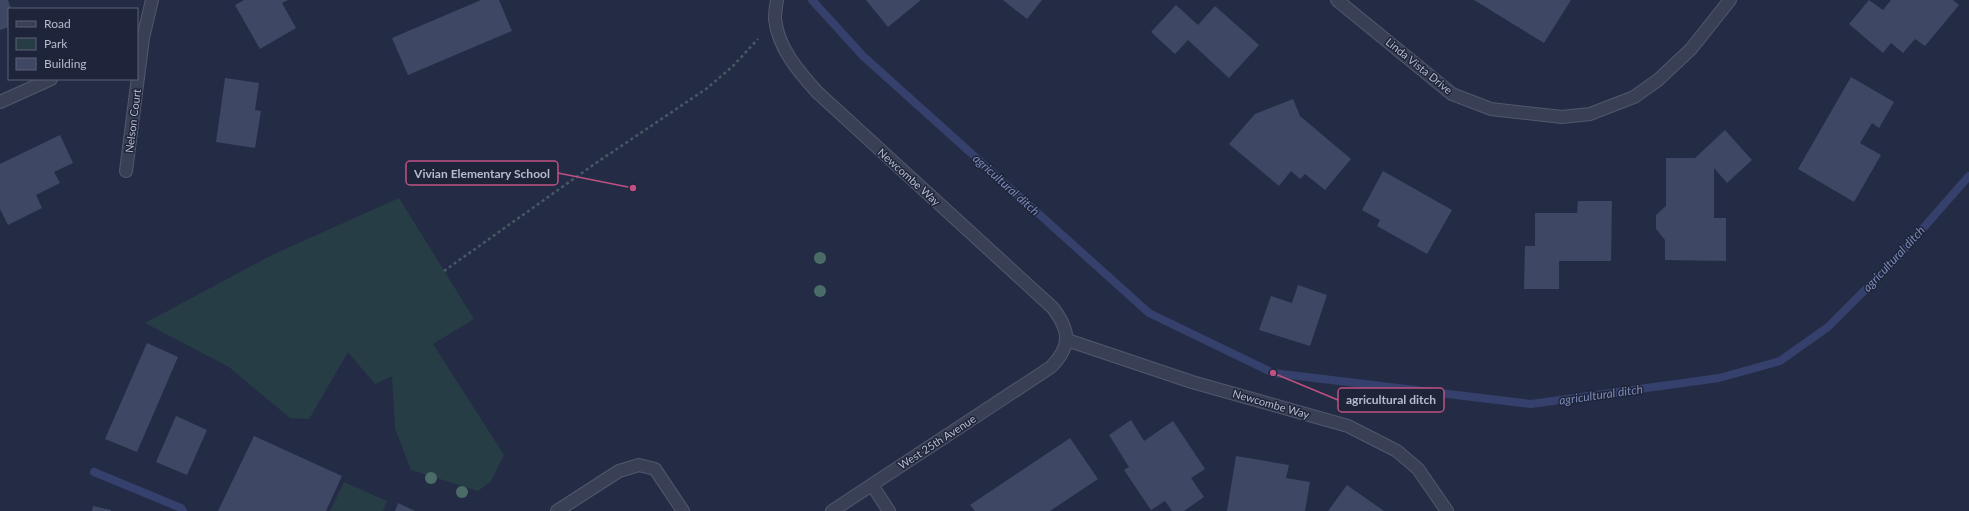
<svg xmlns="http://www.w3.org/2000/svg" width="1969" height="511" viewBox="0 0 1969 511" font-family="Lato,sans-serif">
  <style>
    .green { fill: #263d46 }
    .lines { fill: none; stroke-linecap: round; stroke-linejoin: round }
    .stream { stroke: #35416c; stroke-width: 8 }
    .building { fill: #3e4763 }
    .minor-casing { stroke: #52576c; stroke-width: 14 }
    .path { stroke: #455a62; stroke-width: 2.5; stroke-dasharray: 3 3; stroke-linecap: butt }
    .minor { stroke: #394055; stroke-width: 12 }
    .tree { fill: #4b6c66 }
    .labels { text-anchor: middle; stroke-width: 3; stroke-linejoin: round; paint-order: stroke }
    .street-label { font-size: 11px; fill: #b7bbce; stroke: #1e243a }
    .water-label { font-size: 12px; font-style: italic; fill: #7c8ab8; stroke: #1e243a }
    .leader { fill: none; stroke: #be5183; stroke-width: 1.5 }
    .callout-dot { fill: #be5183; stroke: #1e243a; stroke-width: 1.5 }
    .callout { fill: #1e243a; stroke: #be5183; stroke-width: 1.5 }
    .callout-label { font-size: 12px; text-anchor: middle; font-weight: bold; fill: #b7bbce }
  </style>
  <rect width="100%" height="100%" fill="#242c45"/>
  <path class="green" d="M 399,198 L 474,319 L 433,344 L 504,455 L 491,481 L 478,491 L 411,470 L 395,428 L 392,376 L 375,384 L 348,352 L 309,419 L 290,418 L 229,367 L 145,323 L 272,255 Z
    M 344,482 L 387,501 L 383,511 L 330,511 Z"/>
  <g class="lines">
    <path class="stream" d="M 812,0 L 863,56 L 1149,313 L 1273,373 L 1531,404 L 1719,378 L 1780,361 L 1828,327 L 1897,258 L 1969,176
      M 94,472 L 181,508 L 183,511"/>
  </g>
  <path class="building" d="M 0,0 L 8,0 L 11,9 L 9,9 L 9,27 L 0,30 Z
    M 244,0 L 288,0 L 282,3 L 296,28 L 260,49 L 235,5 Z
    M 481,0 L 499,0 L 512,31 L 408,75 L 392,38 Z
    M 866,0 L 921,0 L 888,27 Z
    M 1003,0 L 1042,0 L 1027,19 Z
    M 1474,0 L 1571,0 L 1544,43 Z
    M 1869,0 L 1883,10 L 1891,0 L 1953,0 L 1959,5 L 1925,46 L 1915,39 L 1903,53 L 1891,43 L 1883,53 L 1849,24 Z
    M 1176,5 L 1198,25 L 1215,6 L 1259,45 L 1229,78 L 1188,40 L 1175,54 L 1151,32 Z
    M 1851,77 L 1894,102 L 1879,128 L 1872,123 L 1860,143 L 1881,155 L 1854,202 L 1798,169 Z
    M 225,78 L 259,83 L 255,110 L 261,111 L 255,148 L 216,142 Z
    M 1293,99 L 1300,116 L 1351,159 L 1325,190 L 1305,174 L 1300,179 L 1291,171 L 1279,186 L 1229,144 L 1255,114 Z
    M 1725,130 L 1752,160 L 1727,183 L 1714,168 L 1714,218 L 1726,218 L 1726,261 L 1665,260 L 1665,240 L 1656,229 L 1656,215 L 1666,206 L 1666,158 L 1695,158 Z
    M 60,135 L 73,163 L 54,172 L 60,183 L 36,195 L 42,208 L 8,225 L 0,209 L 0,164 Z
    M 1383,171 L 1452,210 L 1427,254 L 1377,226 L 1380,220 L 1362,210 Z
    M 1578,201 L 1612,201 L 1611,261 L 1559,261 L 1559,289 L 1524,289 L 1525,246 L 1535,246 L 1535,213 L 1577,213 Z
    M 1298,285 L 1327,295 L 1310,346 L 1259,330 L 1271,296 L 1292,303 Z
    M 147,343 L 178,357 L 137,452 L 105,439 Z
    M 176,416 L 207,430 L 187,475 L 156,462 Z
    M 1131,420 L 1144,441 L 1173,421 L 1205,469 L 1191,478 L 1204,497 L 1184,511 L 1172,511 L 1165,501 L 1151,510 L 1124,470 L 1129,467 L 1109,435 Z
    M 254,436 L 342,476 L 326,511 L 218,511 Z
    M 1070,438 L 1098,479 L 1050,511 L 975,511 L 970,505 Z
    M 1236,456 L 1289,465 L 1286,478 L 1310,482 L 1305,511 L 1227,511 Z
    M 1347,485 L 1384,511 L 1328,511 Z
    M 398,503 L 415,511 L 395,511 Z
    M 93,506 L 111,510 L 111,511 L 92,511 Z"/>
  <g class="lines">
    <g class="minor-casing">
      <path id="minor" d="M 777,0 C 776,6 775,13 775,19 C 778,48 799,72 817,92 L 1053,308 C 1070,331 1072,345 1051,367 L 832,511
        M 1337,0 L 1452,94 L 1491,109 L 1562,117 L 1590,114 L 1634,97 L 1658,80 L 1691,49 L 1730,0
        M 0,102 L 51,79
        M 126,171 L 143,38 L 152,0
        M 1067,340 L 1192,382 L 1348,426 L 1397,451 L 1418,469 L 1447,511
        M 872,485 L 889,511
        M 557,511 L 619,471 L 639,465 L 655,469 L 683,511"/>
    </g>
    <path class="path" d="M 444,271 L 596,163 L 706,89 L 732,67 L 758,39"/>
    <use href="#minor" class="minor"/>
  </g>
  <g class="tree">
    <circle cx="820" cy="258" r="6"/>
    <circle cx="820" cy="291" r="6"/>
    <circle cx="431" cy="478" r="6"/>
    <circle cx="462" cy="492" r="6"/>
  </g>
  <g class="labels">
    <g class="street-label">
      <text transform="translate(1419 66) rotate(39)" y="4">Linda Vista Drive</text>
      <text transform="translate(133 121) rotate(-83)" y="4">Nelson Court</text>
      <text transform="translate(909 177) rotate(42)" y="4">Newcombe Way</text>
      <text transform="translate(1271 404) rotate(16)" y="4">Newcombe Way</text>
      <text transform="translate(937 442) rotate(-33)" y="4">West 25th Avenue</text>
    </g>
    <g class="water-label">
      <text transform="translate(1006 185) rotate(42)" y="4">agricultural ditch</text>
      <text transform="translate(1894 259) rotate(-47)" y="4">agricultural ditch</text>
      <text transform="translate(1601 395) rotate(-8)" y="4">agricultural ditch</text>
    </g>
  </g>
  <path class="leader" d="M633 188L558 173M1273 373L1338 400"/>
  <g class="callout-dot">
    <circle cx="633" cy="188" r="4"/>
    <circle cx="1273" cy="373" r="4"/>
  </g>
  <g class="callout">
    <rect x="406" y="161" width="152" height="24" rx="4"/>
    <rect x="1338" y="388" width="106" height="24" rx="4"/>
  </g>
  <g class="callout-label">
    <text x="482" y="178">Vivian Elementary School</text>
    <text x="1391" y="404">agricultural ditch</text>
  </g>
  <rect x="8" y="8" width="130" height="72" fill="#1e243a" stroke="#5b6075"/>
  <rect x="16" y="21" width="20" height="6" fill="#394055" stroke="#5b6075"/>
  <text x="44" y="28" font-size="12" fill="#b7bbce">Road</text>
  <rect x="16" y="38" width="20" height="12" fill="#263d46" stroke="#5b6075"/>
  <text x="44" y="48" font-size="12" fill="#b7bbce">Park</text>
  <rect x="16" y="58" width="20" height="12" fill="#3e4763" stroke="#5b6075"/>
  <text x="44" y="68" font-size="12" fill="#b7bbce">Building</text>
</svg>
